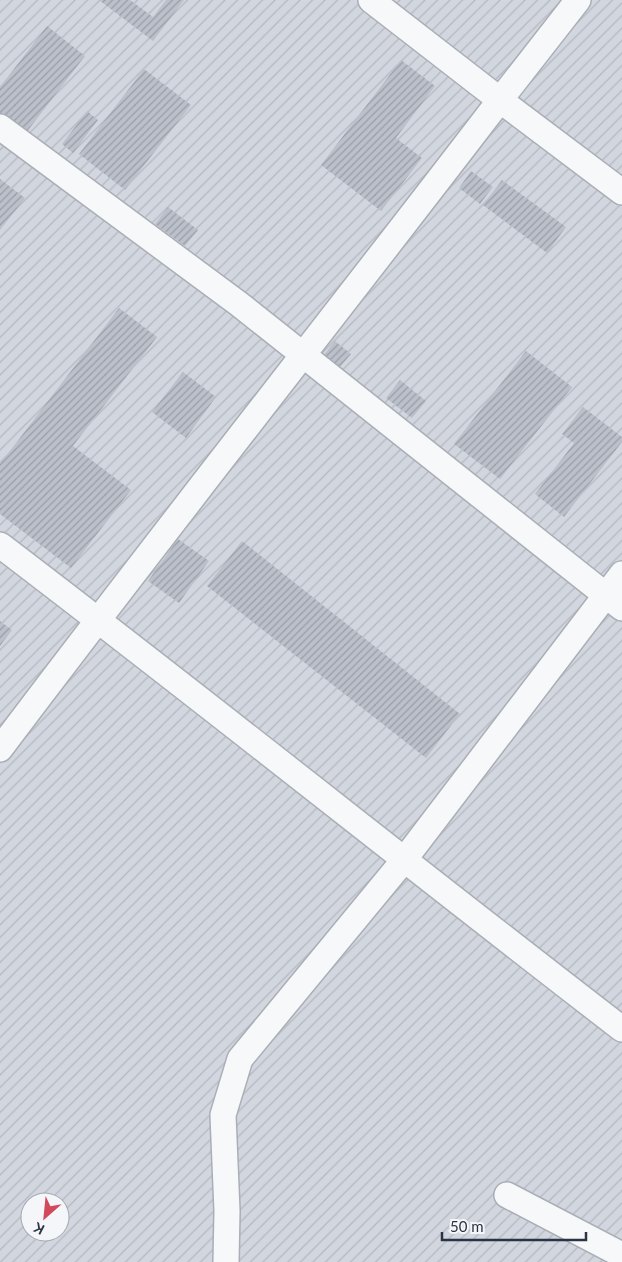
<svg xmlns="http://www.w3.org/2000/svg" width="622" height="1262" viewBox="0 0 622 1262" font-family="Lato,sans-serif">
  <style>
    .industrial { fill: url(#industrial-furrows); fill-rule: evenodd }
    .building { fill: url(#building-hatch) }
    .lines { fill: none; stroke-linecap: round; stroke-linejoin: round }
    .minor-casing { stroke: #a9aeb7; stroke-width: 28 }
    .minor { stroke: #f7f8fa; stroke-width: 25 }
  </style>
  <defs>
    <pattern id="industrial-furrows" width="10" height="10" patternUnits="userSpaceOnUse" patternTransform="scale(1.25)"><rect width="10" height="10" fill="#d2d6de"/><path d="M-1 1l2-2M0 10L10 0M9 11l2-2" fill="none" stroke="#b4b8c0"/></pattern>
    <pattern id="building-hatch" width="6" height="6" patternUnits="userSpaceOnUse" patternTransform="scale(1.25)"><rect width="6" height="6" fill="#bbc0ca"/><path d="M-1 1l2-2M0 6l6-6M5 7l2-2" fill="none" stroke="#989da6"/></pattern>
  </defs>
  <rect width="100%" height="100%" fill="#e4e7ec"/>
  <path class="industrial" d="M 0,0 L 622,0 L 622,1262 L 0,1262 ZM 30,1202 L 60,1202 L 60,1232 L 30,1232 Z"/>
  <path class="building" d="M 99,0 L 130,0 L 153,17 L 166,0 L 184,0 L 153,41 Z
    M 47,26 L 85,56 L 26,133 L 0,113 L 0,87 Z
    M 401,60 L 435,86 L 396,138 L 422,158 L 381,211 L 321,165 Z
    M 144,69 L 191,105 L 125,190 L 79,154 Z
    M 87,111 L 98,120 L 73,153 L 62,144 Z
    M 471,171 L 493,187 L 480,204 L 459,188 Z
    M 0,179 L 25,198 L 0,230 Z
    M 502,180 L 566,227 L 547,253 L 483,205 Z
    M 168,207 L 198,230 L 185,246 L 155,224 Z
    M 119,308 L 157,337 L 73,446 L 131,490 L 71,568 L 0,514 L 0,464 Z
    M 335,341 L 351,354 L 339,368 L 323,356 Z
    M 526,351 L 572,387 L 500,479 L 454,444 Z
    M 183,372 L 216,397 L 186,438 L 152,412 Z
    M 400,380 L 426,401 L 412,418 L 386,398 Z
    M 583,407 L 622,437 L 622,442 L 564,517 L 535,494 L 574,443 L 562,434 Z
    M 178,539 L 209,561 L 179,603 L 148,581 Z
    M 242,541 L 460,714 L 426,758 L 207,586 Z
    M 0,621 L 12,630 L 0,646 Z"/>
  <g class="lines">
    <g class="minor-casing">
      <path id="minor" d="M 371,0 L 500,100 L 578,0
        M 0,127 L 239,304 L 622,608
        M 0,545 C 209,704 414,869 622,1029
        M 0,749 C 164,531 334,317 500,100 L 622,192
        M 507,1195 L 622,1255
        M 226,1262 L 227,1211 L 223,1115 L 240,1059 L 404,860 L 622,574"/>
    </g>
    <use href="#minor" class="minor"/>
  </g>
  <g transform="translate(45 1217) rotate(207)"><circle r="24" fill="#f4f6f9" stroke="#a4a8b1"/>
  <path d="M0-4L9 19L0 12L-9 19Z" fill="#d1495b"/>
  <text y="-8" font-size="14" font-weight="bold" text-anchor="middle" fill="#2b3445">K</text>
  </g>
  <path d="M442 1232v8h144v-8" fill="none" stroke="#2b3445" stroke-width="2.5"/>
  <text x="450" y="1232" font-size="15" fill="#2b3445" stroke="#f4f6f9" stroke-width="4" paint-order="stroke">50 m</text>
</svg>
